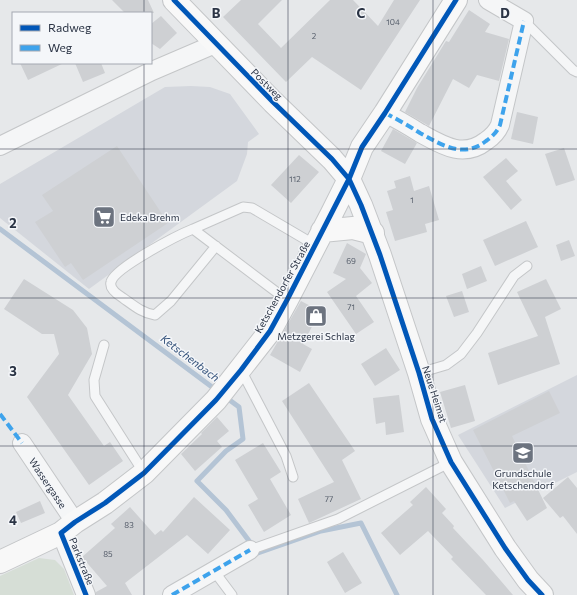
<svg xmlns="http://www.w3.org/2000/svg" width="577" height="595" viewBox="0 0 577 595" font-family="Commissioner,sans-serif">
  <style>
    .built { fill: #d4d7dd }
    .green { fill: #d6ded6 }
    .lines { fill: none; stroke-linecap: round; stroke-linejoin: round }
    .stream { stroke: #b4c4d5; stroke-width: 5 }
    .building { fill: #ced0d3 }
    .lane-casing { stroke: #c4c6c8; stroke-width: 11 }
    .street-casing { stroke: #c4c6c8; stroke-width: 20 }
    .secondary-casing { stroke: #c4c6c8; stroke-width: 24 }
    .lane { stroke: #f5f6f7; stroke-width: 9 }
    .street { stroke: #f5f6f7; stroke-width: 18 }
    .secondary { stroke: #f8f8f8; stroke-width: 22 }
    .quiet { stroke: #3ea3ec; stroke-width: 4; stroke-dasharray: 8 4; stroke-linecap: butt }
    .cycleway-casing { stroke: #f4f6f9; stroke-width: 8 }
    .cycleway { stroke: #0057b8; stroke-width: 5 }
    .grid { fill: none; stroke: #2b3445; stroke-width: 1; stroke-opacity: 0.55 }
    .labels { text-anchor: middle; stroke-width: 3; stroke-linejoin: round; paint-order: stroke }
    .number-label { font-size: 8px; fill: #545c69 }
    .street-label { font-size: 10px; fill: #2b3445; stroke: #f4f6f9 }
    .poi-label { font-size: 10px; fill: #2b3445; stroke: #f4f6f9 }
    .water-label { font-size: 11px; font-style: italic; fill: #34527a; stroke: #f4f6f9 }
    .grid-label { font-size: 13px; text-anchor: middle; font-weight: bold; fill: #2b3445; stroke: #f4f6f9; stroke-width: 3; stroke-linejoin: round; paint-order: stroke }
  </style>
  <rect width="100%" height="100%" fill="#e6e8ea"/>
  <path class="built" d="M 191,86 L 210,87 L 230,94 L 259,134 L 248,142 L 247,154 L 237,181 L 89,289 L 0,218 L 0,184 L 165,87 Z
    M 577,375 L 577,472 L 505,508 L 458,435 Z"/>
  <path class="green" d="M 39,558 L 55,560 L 64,569 L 74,595 L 0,595 L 0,576 Z"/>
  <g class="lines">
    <path class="stream" d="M 0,229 L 216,390
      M 224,396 L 239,407 L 243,439 L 226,451 L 197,481 L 226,510 L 258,553 L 321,531 L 361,523 L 397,595"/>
  </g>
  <path class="building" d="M 112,0 L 148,0 L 154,13 L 125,13 Z
    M 241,0 L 282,0 L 258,24 L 281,48 L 330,0 L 353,0 L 378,26 L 394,0 L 420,0 L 361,90 L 312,57 L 286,82 L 223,17 Z
    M 469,10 L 490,24 L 485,32 L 509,39 L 499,81 L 477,75 L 469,88 L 453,79 L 429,126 L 405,112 L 417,88 L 446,41 L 449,42 Z
    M 161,16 L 177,33 L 160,49 L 151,43 L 151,24 Z
    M 20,63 L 64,63 L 28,80 Z
    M 75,63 L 101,63 L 105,73 L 83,82 Z
    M 517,112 L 538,117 L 533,144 L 511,139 Z
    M 393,129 L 417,143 L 405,164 L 381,151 Z
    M 117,146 L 168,223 L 83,280 L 71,263 L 65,267 L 35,222 L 53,211 L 42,195 Z
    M 564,148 L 575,180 L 556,186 L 545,154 Z
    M 299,155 L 319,172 L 291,203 L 271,185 Z
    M 506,158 L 518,171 L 506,181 L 522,200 L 511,210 L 483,177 Z
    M 410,176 L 414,191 L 429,186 L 439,220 L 425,224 L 427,232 L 395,241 L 386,212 L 393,210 L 387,191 L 396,188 L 394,181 Z
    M 526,221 L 538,247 L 495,266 L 483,240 Z
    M 569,240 L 575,256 L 561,261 L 556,245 Z
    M 347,243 L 366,254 L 360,268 L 372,283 L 356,296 L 374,322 L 356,334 L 327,292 L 346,279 L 333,273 Z
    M 481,266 L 487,281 L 467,289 L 462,274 Z
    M 24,279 L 73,310 L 87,328 L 92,354 L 68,395 L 104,446 L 110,442 L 123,461 L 89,485 L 27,397 L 59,354 L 54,334 L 42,334 L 4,309 Z
    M 546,279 L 561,309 L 545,317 L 560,364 L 498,385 L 488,353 L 538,336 L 517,292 Z
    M 462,291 L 469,312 L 454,317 L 446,296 Z
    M 301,301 L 320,311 L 303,344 L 312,349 L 300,372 L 270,355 Z
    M 386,348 L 400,370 L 375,386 L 361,364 Z
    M 309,383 L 355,451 L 342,460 L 361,499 L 309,523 L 298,499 L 334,482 L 282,401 Z
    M 465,385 L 475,421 L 451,428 L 440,392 Z
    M 549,391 L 560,413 L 512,436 L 547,508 L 527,521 L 514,501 L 510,503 L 473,430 Z
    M 399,395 L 404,432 L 386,435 L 385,422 L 376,424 L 373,398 Z
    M 217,417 L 229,431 L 217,441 L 222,447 L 195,471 L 181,454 L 202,434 L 201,433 Z
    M 263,443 L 281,472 L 270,479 L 291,515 L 264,532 L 248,505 L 258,499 L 235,460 Z
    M 568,477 L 577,488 L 577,534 L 563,516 L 560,518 L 543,498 Z
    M 426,487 L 446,509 L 442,513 L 454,526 L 453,528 L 483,560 L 513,595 L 486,595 L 451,559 L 453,557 L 428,531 L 400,555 L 381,533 L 413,505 L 410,502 Z
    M 194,497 L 230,530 L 208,554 L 187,535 L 125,583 L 132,595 L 96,595 L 96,592 L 107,586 L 82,557 L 115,528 L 111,524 L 130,507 L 155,535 L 161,530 L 163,532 Z
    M 40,501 L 45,513 L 21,523 L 16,512 Z
    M 343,552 L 362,583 L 345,593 L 327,562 Z"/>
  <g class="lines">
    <g class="lane-casing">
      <path id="lane" d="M 524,21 L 573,70 L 577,72
        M 193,229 L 243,207 L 252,208 L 315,245
        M 216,246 L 171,301 L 155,315 C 142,313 133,305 123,298 C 118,295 109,289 111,282 C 114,268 178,235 193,229 L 287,300
        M 104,345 L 94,380 L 95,396 L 144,473
        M 241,370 L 286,456 L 293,477
        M 419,373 L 446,365 L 461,354 L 477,333 L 514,276 L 527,266
        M 250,550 L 338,519 L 451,462
        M 214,571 L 232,595"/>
    </g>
    <g class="street-casing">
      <path id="street" d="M 385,113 C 397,119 409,126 420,133 C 442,145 463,159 486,141 C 492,137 497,132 500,125 L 524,21 L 488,0
        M 0,146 L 152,71 L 215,44
        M 22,443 L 75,522
        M 61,533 L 86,595
        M 172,595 L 250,550"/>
    </g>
    <g class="secondary-casing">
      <path id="secondary" d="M 174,0 L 273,102 L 332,159 L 349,179 L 361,205 L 380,255 L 419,373 L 432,419 L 451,462 L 505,548 L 528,580 L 542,595
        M 322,231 L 353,228 L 373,233
        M 0,562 L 61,533 L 75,522 L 105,503 L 144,473 L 216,400 L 270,331 L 287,300 L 332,213 L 349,179 L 362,147 L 385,113 L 456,0"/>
    </g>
    <use href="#lane" class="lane"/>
    <use href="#street" class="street"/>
    <use href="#secondary" class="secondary"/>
    <path class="quiet" d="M 385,113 C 397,119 409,126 420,133 C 442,145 463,159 486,141 C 492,137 497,132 500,125 L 524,21
      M 0,414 L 22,443
      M 172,595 L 250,550"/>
    <g class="cycleway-casing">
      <path id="cycleway" d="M 174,0 L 273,102 L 332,159 L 349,179 L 361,205 L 380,255 L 419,373 L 432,419 L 451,462 L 505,548 L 528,580 L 542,595
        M 86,595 L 61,533 L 75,522 L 105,503 L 144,473 L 216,400 L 241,370 L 270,331 L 287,300 L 349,179 L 362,147 L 385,113 L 456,0"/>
    </g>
    <use href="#cycleway" class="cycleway"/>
  </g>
  <path class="grid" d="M 144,0 L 144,13M 288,0 L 288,595M 433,0 L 433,595M 144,63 L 144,595M 0,149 L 577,149M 0,298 L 577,298M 0,446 L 577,446"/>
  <defs>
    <g id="supermarket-square" transform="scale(1.15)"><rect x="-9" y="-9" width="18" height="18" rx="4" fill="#6c737f" stroke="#f4f6f9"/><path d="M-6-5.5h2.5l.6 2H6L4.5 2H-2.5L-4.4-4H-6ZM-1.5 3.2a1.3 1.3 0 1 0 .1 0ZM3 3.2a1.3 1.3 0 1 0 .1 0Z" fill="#fff"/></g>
    <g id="shop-square" transform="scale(1.15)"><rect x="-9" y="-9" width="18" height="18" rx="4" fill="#6c737f" stroke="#f4f6f9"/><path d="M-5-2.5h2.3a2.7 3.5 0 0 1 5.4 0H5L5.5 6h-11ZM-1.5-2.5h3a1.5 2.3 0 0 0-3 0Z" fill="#fff"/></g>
    <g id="school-square" transform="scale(1.15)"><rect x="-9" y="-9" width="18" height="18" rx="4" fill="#6c737f" stroke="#f4f6f9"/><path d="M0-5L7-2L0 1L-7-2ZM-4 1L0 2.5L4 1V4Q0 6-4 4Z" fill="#fff"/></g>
  </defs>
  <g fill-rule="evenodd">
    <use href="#supermarket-square" x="104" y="217"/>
    <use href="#shop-square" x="316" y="316"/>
    <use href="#school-square" x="523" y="453"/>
  </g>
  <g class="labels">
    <g class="number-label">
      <text x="393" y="25">104</text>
      <text x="314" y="39">2</text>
      <text x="295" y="182">112</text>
      <text x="412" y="203">1</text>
      <text x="351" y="264">69</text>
      <text x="351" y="310">71</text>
      <text x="329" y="502">77</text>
      <text x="129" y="528">83</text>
      <text x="108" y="557">85</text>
    </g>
    <g class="street-label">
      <text transform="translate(267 84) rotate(45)" y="4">Postweg</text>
      <text transform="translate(282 287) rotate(-61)" y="4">Ketschendorfer Straße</text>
      <text transform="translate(435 394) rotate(72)" y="4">Neue Heimat</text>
      <text transform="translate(48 483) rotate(56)" y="4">Wassergasse</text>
      <text transform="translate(82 561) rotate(68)" y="4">Parkstraße</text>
    </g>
    <g class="poi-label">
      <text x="120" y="221" text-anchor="start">Edeka Brehm</text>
      <text x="316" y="340">Metzgerei Schlag</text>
      <text x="523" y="477">Grundschule<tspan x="523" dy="12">Ketschendorf</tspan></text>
    </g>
    <g class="water-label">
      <text transform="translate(190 358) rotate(37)" y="4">Ketschenbach</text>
    </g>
  </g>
  <g class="grid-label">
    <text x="216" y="18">B</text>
    <text x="361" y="18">C</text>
    <text x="505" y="18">D</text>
    <text x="13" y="228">2</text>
    <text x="13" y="376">3</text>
    <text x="13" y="525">4</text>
  </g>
  <rect x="12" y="12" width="140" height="52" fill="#f4f6f9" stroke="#a4a8b1"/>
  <rect x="20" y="25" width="20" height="6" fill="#0057b8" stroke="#a4a8b1"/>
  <text x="48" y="32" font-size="12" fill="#2b3445">Radweg</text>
  <rect x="20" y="45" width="20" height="6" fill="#3ea3ec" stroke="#a4a8b1"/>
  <text x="48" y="52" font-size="12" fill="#2b3445">Weg</text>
</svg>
